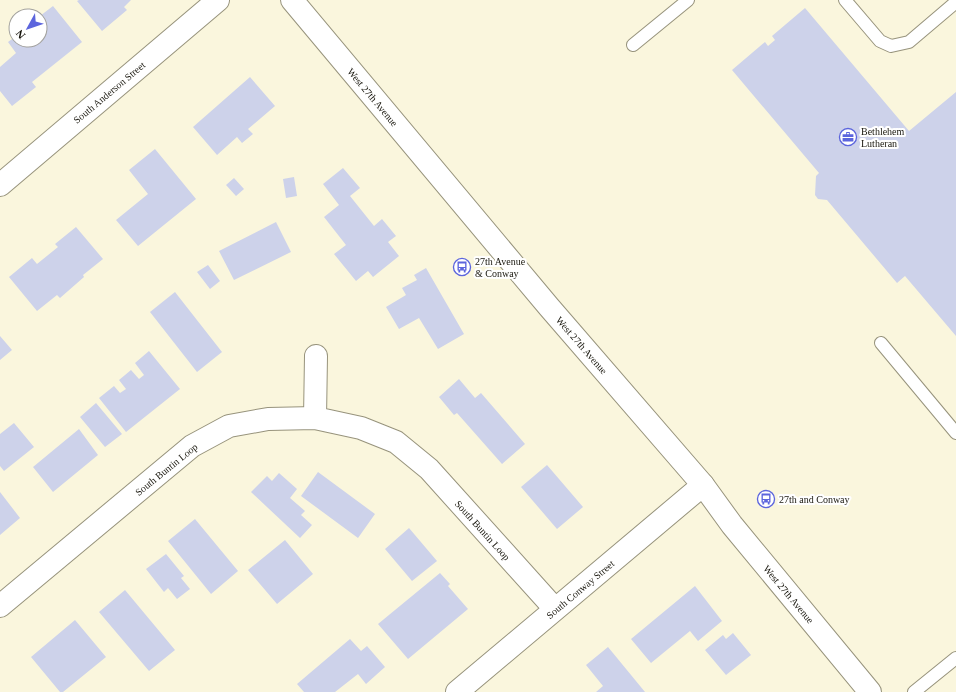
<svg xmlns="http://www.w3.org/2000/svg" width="956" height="692" viewBox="0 0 956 692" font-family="Georgia,serif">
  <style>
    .building { fill: #cdd2ea }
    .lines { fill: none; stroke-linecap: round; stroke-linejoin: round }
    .lane-casing { stroke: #97937c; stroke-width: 14 }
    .street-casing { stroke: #97937c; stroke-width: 24 }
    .secondary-casing { stroke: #97937c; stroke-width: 24 }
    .lane { stroke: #fff; stroke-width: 12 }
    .street { stroke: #fff; stroke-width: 22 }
    .secondary { stroke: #fff; stroke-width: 22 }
    .labels { text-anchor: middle; stroke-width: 4; stroke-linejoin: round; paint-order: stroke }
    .street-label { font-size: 10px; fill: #18160d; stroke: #fff }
    .poi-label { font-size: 10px; fill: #18160d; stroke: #fff; text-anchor: start }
  </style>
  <rect width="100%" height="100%" fill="#faf6dd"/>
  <path class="building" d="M 79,0 L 131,0 L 124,7 L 127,10 L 102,31 L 77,1 Z
    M 53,6 L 82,42 L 32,82 L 36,87 L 12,106 L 0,91 L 0,67 L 16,53 L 8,42 L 16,36 L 16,40 L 40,40 L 40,16 Z
    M 805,8 L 909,131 L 956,92 L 956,336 L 905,276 L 897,283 L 827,200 L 818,199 L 815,195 L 816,176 L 819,173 L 732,70 L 765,42 L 768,46 L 775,40 L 772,36 Z
    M 250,77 L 275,106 L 248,129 L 253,134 L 242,143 L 237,137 L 217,155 L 193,127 Z
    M 155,149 L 196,199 L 138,246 L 116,220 L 148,194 L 129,170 Z
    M 343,168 L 360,188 L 350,196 L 374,226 L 382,219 L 396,236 L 388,242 L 399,256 L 373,277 L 368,271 L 356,281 L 334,254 L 346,245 L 324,217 L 339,205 L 323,184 Z
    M 294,177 L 297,196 L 286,198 L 283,179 Z
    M 234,178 L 244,189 L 236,196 L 226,185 Z
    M 276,222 L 291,252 L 234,280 L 219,251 Z
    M 76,227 L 103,259 L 83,275 L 84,277 L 60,298 L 57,295 L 37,311 L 9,277 L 32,258 L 37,264 L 58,247 L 55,244 Z
    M 208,265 L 220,281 L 210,289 L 197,272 Z
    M 426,268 L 464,334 L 438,349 L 419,318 L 399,329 L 386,307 L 406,295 L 402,288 L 417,280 L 414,275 Z
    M 175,292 L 222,352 L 197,372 L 150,312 Z
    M 0,336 L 12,350 L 0,360 Z
    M 149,351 L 180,389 L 126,432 L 99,398 L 114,386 L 120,393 L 126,389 L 119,380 L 131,370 L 139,379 L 144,375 L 135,363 Z
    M 459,379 L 475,398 L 481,393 L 525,444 L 502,464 L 457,413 L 454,415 L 439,397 Z
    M 96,403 L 122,434 L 105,447 L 80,417 Z
    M 14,423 L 34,447 L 4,471 L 0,466 L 0,434 Z
    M 79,429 L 98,455 L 53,492 L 33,467 Z
    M 547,465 L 583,507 L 557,529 L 521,487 Z
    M 318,472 L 375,514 L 358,538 L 301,496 Z
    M 279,473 L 297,489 L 290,498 L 305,511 L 301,515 L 312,525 L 300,538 L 251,492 L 267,476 L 272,481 Z
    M 0,492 L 20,518 L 0,535 Z
    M 195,519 L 238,571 L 211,594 L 168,541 Z
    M 409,528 L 437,561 L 412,581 L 385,549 Z
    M 285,540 L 313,574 L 277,604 L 248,570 Z
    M 166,554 L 184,576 L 181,578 L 190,589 L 177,599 L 168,588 L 164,592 L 146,569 Z
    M 440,573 L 450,584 L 448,586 L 468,609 L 408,659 L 378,624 Z
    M 695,586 L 722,621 L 698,641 L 690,631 L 651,663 L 631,639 Z
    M 125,590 L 175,650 L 149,671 L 99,612 Z
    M 75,620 L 106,657 L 63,692 L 60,692 L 31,657 Z
    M 733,633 L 751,655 L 726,675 L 705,650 L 723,635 L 726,639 Z
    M 350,639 L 361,651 L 367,646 L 385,667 L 366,684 L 358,674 L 335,692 L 304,692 L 297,684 Z
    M 608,647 L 645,692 L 596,692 L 603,686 L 586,665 Z"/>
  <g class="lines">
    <g class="lane-casing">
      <path id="lane" d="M 845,0 L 880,41 L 891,46 L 909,42 L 956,2
        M 633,45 L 688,0
        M 881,343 L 956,433
        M 914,692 L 956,658"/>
    </g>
    <g class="street-casing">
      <path id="street" d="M 0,185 L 218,0
        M 315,418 L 316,356
        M 0,606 L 192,446 L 229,426 L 268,419 L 315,418 L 361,428 L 396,442 L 429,469 L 555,609
        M 457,692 L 703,485"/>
    </g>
    <g class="secondary-casing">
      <path id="secondary" d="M 292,0 L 549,307 L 703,485 L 732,525 L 870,692"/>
    </g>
    <use href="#lane" class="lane"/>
    <use href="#street" class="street"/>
    <use href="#secondary" class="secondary"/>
  </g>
  <defs>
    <g id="office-ring" transform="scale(0.9)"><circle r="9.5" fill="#fff" stroke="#5c65dd" stroke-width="1.5"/><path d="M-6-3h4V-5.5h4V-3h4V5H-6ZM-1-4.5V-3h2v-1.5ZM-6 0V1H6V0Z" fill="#5c65dd"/></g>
    <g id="bus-ring" transform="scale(0.9)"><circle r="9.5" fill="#fff" stroke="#5c65dd" stroke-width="1.5"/><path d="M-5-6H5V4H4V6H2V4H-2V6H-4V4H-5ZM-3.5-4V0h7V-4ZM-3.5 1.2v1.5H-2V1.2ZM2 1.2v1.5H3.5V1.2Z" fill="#5c65dd"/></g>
  </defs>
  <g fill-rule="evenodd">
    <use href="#office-ring" x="848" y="137"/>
    <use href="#bus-ring" x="462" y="267"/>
    <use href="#bus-ring" x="766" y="499"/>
  </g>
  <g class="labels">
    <g class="street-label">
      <text transform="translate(109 92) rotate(-40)" y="4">South Anderson Street</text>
      <text transform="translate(373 97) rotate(50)" y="4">West 27th Avenue</text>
      <text transform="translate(582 345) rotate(49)" y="4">West 27th Avenue</text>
      <text transform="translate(166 469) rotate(-39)" y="4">South Buntin Loop</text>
      <text transform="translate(483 530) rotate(48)" y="4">South Buntin Loop</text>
      <text transform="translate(580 589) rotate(-40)" y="4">South Conway Street</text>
      <text transform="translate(789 594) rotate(50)" y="4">West 27th Avenue</text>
    </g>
    <g class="poi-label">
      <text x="861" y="135">Bethlehem<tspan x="861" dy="12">Lutheran</tspan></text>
      <text x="475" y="265">27th Avenue<tspan x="475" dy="12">&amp; Conway</tspan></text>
      <text x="779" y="503">27th and Conway</text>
    </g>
  </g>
  <g transform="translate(28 28) rotate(230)"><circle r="19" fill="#ffffff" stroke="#a3a29e"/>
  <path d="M0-3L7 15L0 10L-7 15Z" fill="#5c65dd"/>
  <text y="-6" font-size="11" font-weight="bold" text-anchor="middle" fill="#18160d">N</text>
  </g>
</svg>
